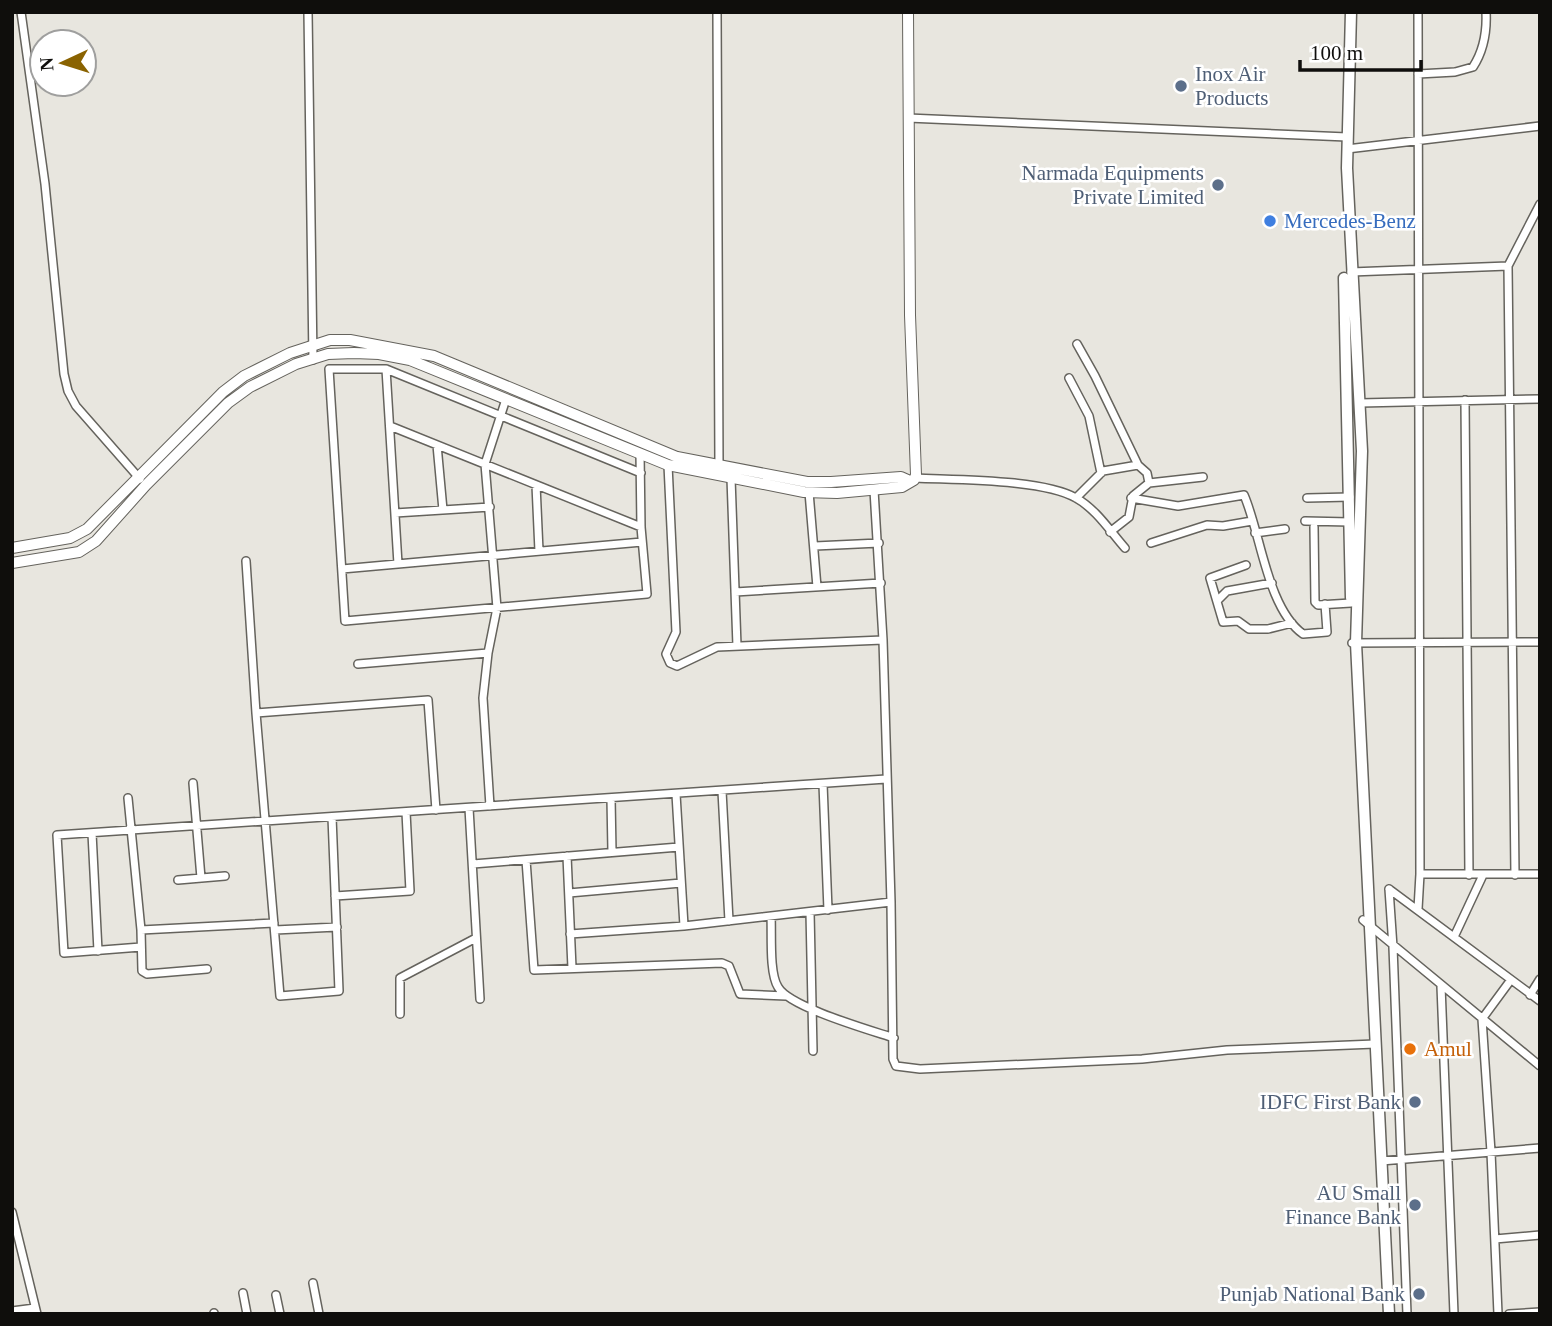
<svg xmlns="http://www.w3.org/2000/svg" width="1552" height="1326" viewBox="0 0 1552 1326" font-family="'Times New Roman',serif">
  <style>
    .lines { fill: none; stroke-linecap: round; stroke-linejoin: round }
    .street-casing { stroke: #65635d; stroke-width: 10 }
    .secondary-casing { stroke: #65635d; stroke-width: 12 }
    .primary-casing { stroke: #65635d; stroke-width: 13 }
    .street { stroke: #fff; stroke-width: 7 }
    .secondary { stroke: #fff; stroke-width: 10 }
    .primary { stroke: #fff; stroke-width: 10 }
    .service-dot { fill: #5c6f8a; stroke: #fff; stroke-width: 2.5 }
    .shop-dot { fill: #3f7fe0; stroke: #fff; stroke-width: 2.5 }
    .food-dot { fill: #e8710a; stroke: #fff; stroke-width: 2.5 }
    .labels { text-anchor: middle; stroke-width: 5; stroke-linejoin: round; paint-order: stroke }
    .service-label { font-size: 21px; fill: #4e5e75; stroke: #fff; text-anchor: end }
    .shop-label { font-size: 21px; fill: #366cbe; stroke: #fff; text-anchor: start }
    .food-label { font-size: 21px; fill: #c56008; stroke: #fff; text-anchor: start }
  </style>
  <rect width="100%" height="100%" fill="#e8e6df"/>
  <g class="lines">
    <g class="street-casing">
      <path id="street" d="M 21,12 L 45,184 L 64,374 L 68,391 L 76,406 L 140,479
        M 308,12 L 313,360
        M 717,12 L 719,465
        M 1418,12 L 1420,874 L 1540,874
        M 1418,74 L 1455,72 L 1473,67 C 1484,50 1487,32 1486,12
        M 908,118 L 1347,137
        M 1347,149 L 1540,126
        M 1351,272 L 1508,266
        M 1077,344 L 1095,376 L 1138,465 L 1147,473 L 1149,483 L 1203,477
        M 386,369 L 398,564
        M 1069,378 L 1089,416 L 1101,473
        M 1465,400 L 1469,875
        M 1360,403 L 1540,399
        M 390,426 L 641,527
        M 437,445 L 443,510
        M 640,453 L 641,527 L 647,594 L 345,621 L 329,369 L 386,369 L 641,473
        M 668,465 L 676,632 L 666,654 L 670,663 L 677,666 L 717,647 L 883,640
        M 731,478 L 737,646
        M 916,478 C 956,480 1043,479 1076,498 C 1096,509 1110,531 1125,548
        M 536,485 L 539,551
        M 874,490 L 883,640 L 891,902 L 893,1059 L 896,1066 L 920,1069 L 1142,1059 L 1227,1050 L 1375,1044
        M 809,492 L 817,587
        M 1076,498 L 1103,471 L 1138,465
        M 1131,498 L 1178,506 L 1244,495 C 1261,534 1267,608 1303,634 L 1327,632 L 1325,604
        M 1307,498 L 1350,497
        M 395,513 L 490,507
        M 1305,521 L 1350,522
        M 1314,527 L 1315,602 L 1318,605 L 1351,603
        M 1110,532 L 1129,517 L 1133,496 L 1149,483
        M 1255,533 L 1285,529
        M 1151,543 L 1207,525 L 1223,526 L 1252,521
        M 815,546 L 879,543
        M 246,561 L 256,713 L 280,996 L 339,991 L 332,817
        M 1246,565 L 1210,578 L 1223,622 L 1238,621 L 1249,629 L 1268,629 L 1292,623
        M 342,569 L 642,542
        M 735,592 L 881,583
        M 1217,601 L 1227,591 L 1272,583
        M 1352,643 L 1540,642
        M 358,664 L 488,653
        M 256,713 L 428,700 L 436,810
        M 193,783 L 201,878
        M 823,784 L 828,910
        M 722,791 L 729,921
        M 676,794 L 684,926
        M 128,798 L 141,930 L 142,971 L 147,974 L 207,969
        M 611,798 L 612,852
        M 490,806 L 483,698 L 488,653 L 497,608 L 485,464 L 506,399
        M 469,808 L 480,999
        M 92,833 L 98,951
        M 567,856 L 572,968
        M 526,860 L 534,970 L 722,963 L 729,966 L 740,994 L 786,996
        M 473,864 L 679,847
        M 1515,875 L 1508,266 L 1540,204
        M 178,880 L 225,876
        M 1389,889 L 1393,947 L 1407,1314
        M 1389,889 L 1540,1001
        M 569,893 L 681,883
        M 335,896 L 410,891 L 406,812
        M 1418,909 L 1420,874
        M 810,912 L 813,1051
        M 771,916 C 772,934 769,973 778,987 C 789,1007 870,1030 894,1038
        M 1363,920 L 1540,1066
        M 141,930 L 274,923
        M 275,930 L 337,927
        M 570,934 L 684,926 L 891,902
        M 1454,937 L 1483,875
        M 141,947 L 64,953 L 57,835 L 886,779
        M 1441,986 L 1454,1314
        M 1530,995 L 1540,979
        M 400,1014 L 400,978 L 476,938
        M 1381,1161 L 1540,1148
        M 12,1212 L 37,1314
        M 1495,1239 L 1540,1235
        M 313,1283 L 319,1314
        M 243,1293 L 247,1314
        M 276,1295 L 280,1314
        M 12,1311 L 35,1308
        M 214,1313 L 214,1314
        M 1498,1314 L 1491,1152 L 1482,1019 L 1510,981
        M 1509,1314 L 1540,1312"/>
    </g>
    <g class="secondary-casing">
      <path id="secondary" d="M 12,548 L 70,538 L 87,529 L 223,392 L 244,376 L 290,353 L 330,340 L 350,340 L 434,356 L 677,457 L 807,482 L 831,482 L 901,477 L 910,481
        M 12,563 L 79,552 L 96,541 L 146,485 L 228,403 L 250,387 L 296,364 L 328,354 L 354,353 L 379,354 L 410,360 L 668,465 L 804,492 L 837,493 L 902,487 L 914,480 L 916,475 L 910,315 L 908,12"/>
    </g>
    <g class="primary-casing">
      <path id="primary" d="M 1351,12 L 1347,168 L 1362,451 L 1356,643 L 1389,1314
        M 1344,278 L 1351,598"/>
    </g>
    <use href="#street" class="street"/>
    <use href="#secondary" class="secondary"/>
    <use href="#primary" class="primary"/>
  </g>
  <g class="service-dot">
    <circle cx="1181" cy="86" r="7"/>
    <circle cx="1218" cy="185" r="7"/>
    <circle cx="1415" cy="1102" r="7"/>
    <circle cx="1415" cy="1205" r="7"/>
    <circle cx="1419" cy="1294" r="7"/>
  </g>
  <circle class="shop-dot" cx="1270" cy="221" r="7"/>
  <circle class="food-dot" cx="1410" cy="1049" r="7"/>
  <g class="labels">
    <g class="service-label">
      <text x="1195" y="81" text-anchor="start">Inox Air<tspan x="1195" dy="24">Products</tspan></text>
      <text x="1204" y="180">Narmada Equipments<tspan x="1204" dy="24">Private Limited</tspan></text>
      <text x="1401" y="1109">IDFC First Bank</text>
      <text x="1401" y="1200">AU Small<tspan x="1401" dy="24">Finance Bank</tspan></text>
      <text x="1405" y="1301">Punjab National Bank</text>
    </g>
    <g class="shop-label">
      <text x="1284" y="228">Mercedes-Benz</text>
    </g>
    <g class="food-label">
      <text x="1424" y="1056">Amul</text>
    </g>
  </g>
  <rect width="1552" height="1326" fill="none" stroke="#0f0e0c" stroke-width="28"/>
  <g transform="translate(63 63) rotate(266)"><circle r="33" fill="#ffffff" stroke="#9f9f9e" stroke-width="2"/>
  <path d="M0-5L12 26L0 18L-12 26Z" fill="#8a6301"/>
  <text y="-10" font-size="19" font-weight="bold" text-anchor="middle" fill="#0f0e0c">N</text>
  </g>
  <path d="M1300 60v10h121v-10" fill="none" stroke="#0f0e0c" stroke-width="3.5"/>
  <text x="1310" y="60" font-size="21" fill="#0f0e0c" stroke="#ffffff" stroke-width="5" paint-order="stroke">100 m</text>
</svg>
